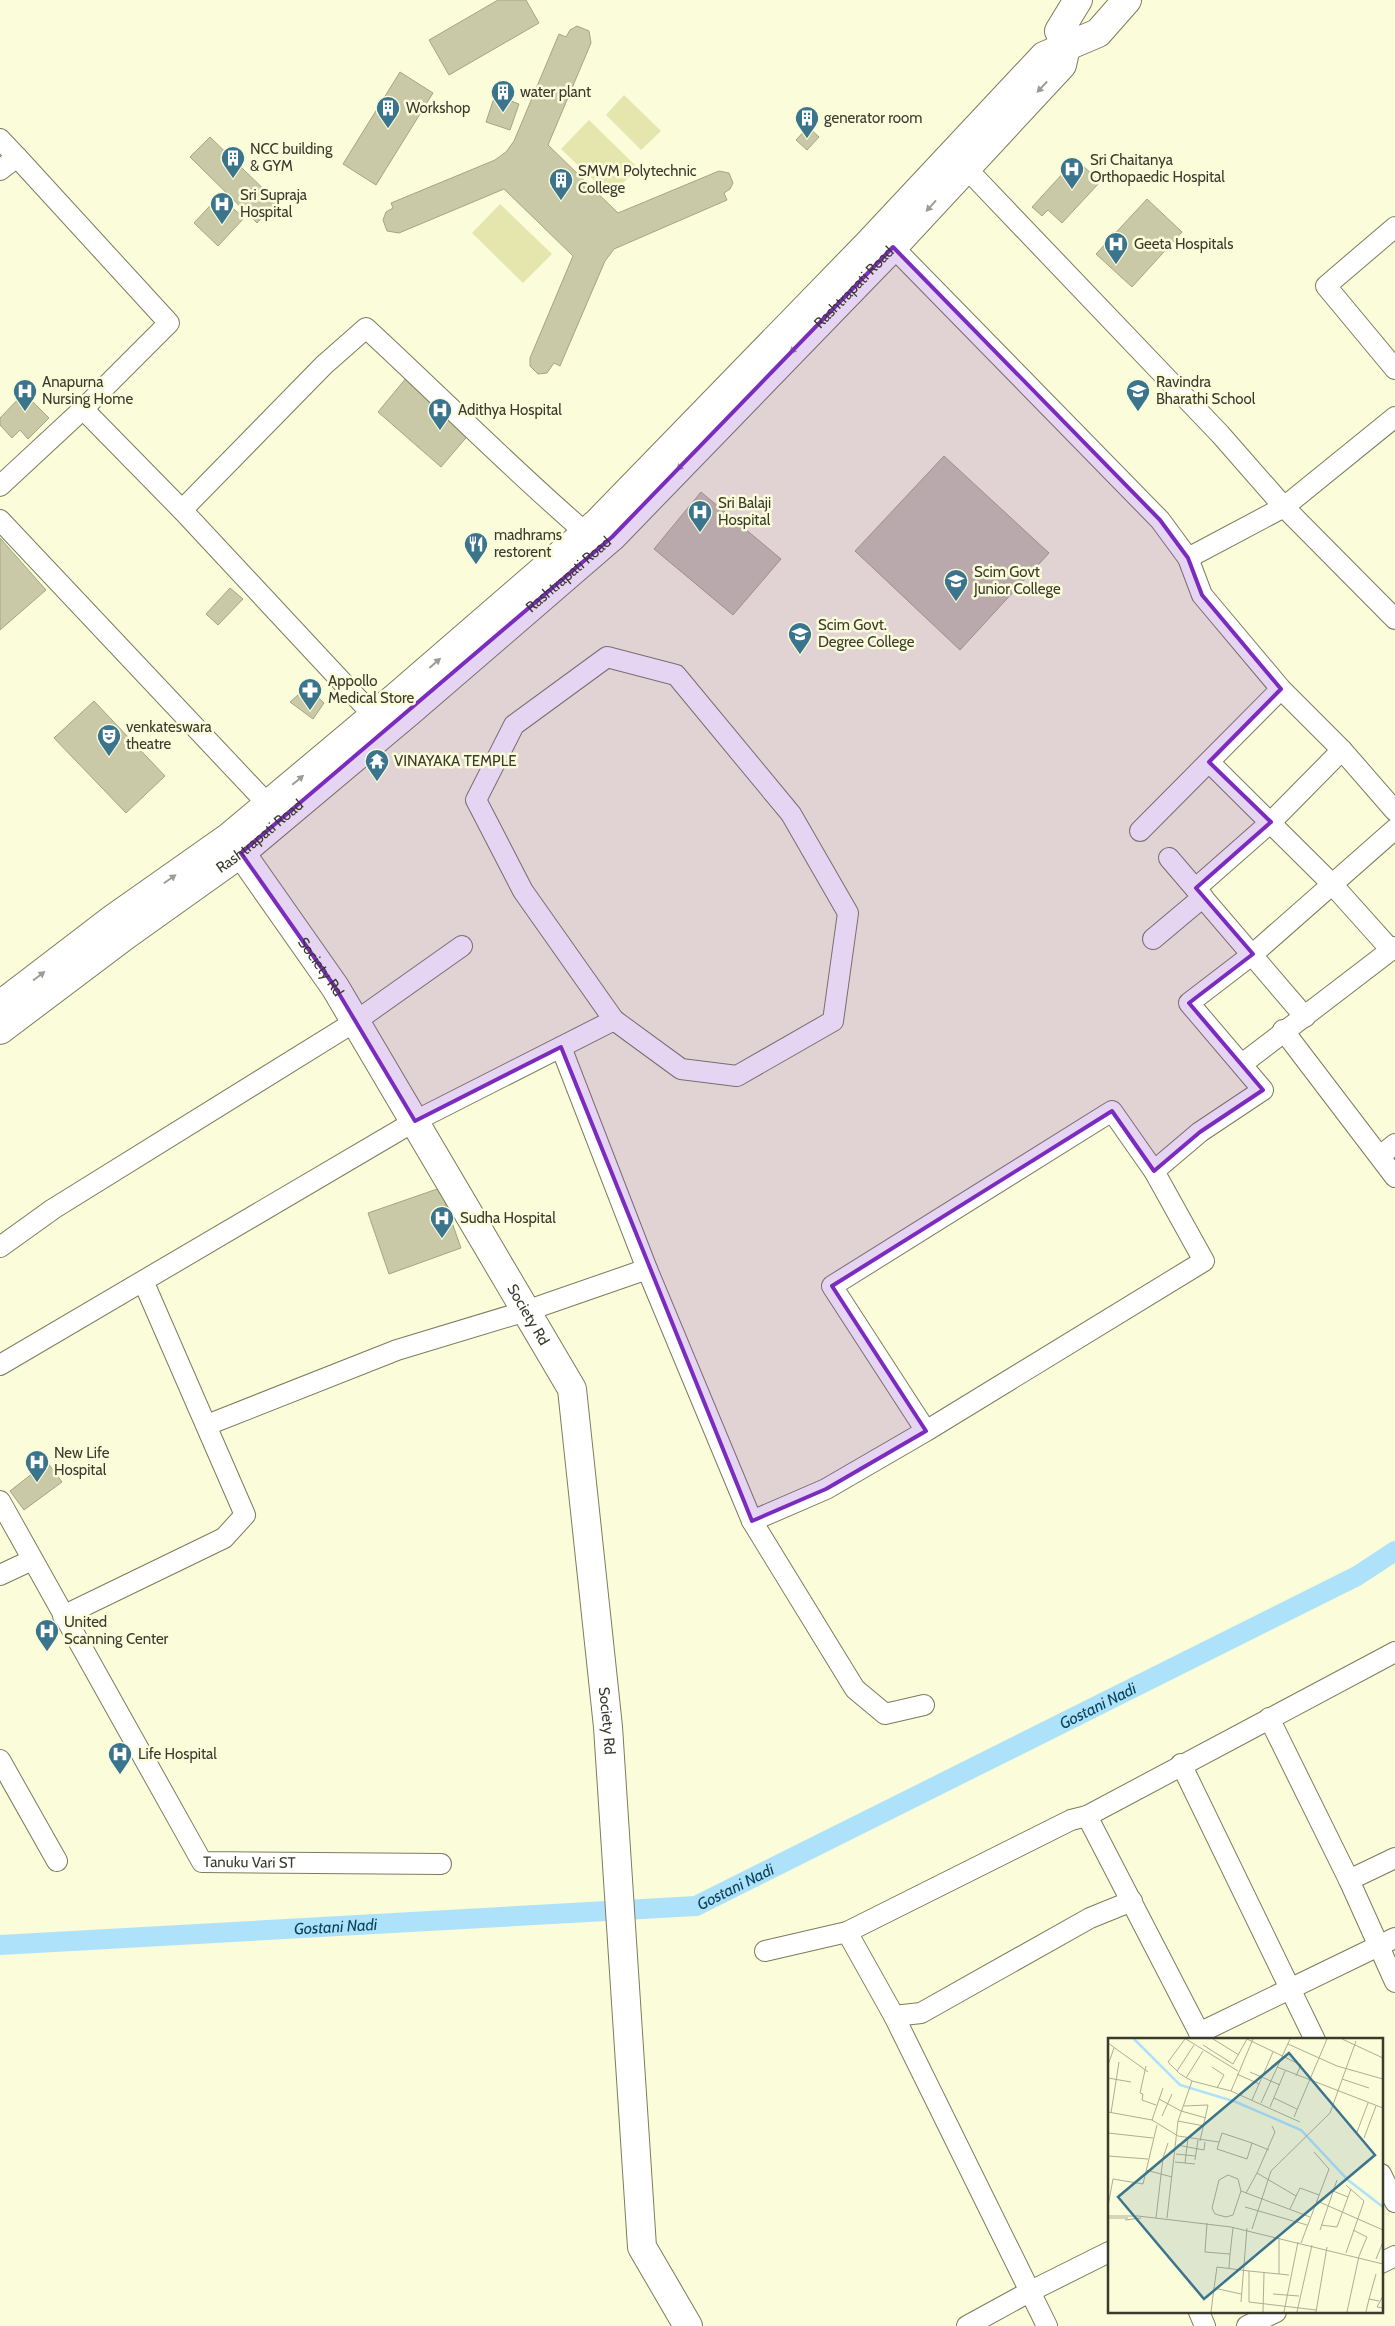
<svg xmlns="http://www.w3.org/2000/svg" width="1395" height="2326" viewBox="0 0 1395 2326" font-family="Cabin,sans-serif">
  <style>
    .green { fill: #e5e5ae }
    .lines { fill: none; stroke-linecap: round; stroke-linejoin: round }
    .canal { stroke: #ade2fa; stroke-width: 20 }
    .building { fill: #c9c9a8; stroke: #a5a585 }
    .street-casing { stroke: #7c7c5d; stroke-width: 22 }
    .secondary-casing { stroke: #7c7c5d; stroke-width: 30 }
    .street { stroke: #fff; stroke-width: 20 }
    .secondary { stroke: #fff; stroke-width: 28 }
    .oneway { fill: #9c9c96 }
    .marked { fill: #7b2cbf; fill-opacity: 0.2; stroke: #7b2cbf; stroke-width: 4; stroke-linejoin: round }
    .labels { text-anchor: middle; stroke-width: 5; stroke-linejoin: round; paint-order: stroke }
    .poi-label { font-size: 15px; fill: #3a3a2d; stroke: #fbfcda; text-anchor: start }
    .street-label { font-size: 15px; fill: #3a3a2d; stroke: #fbfcda }
    .water-label { font-size: 16px; font-style: italic; fill: #0a4459; stroke: #fbfcda }
    .inset-river { fill: none; stroke: #ade2fa; stroke-width: 2.5 }
    .inset-road { fill: none; stroke: #aeae95; stroke-width: 1 }
    .view { fill: #3a748d; fill-opacity: 0.15; stroke: #3a748d; stroke-width: 2.5 }
    .inset-edge { fill: none; stroke: #3a3a2d; stroke-width: 2.5 }
  </style>
  <rect width="100%" height="100%" fill="#fbfcda"/>
  <path class="green" d="M 624,95 L 661,131 L 641,150 L 606,115 Z
    M 589,120 L 638,168 L 610,196 L 561,149 Z
    M 500,204 L 552,254 L 523,283 L 472,233 Z"/>
  <g class="lines">
    <path class="canal" id="s1" d="M 0,1945 L 696,1906 L 1357,1576 L 1395,1551"/>
  </g>
  <path class="building" d="M 498,0 L 526,0 L 539,23 L 449,75 L 429,40 Z
    M 577,26 L 589,31 L 591,43 L 548,145 L 618,213 L 719,171 L 729,173 L 733,183 L 730,189 L 724,193 L 727,200 L 614,249 L 605,261 L 560,366 L 554,363 L 547,373 L 538,374 L 530,366 L 530,358 L 573,256 L 504,189 L 399,233 L 387,231 L 383,220 L 386,212 L 393,208 L 391,203 L 495,160 L 506,152 L 514,141 L 559,34 L 566,37 L 570,30 Z
    M 400,72 L 433,93 L 376,185 L 343,164 Z
    M 495,95 L 519,104 L 510,130 L 486,122 Z
    M 808,127 L 819,137 L 807,150 L 796,140 Z
    M 210,137 L 277,202 L 257,223 L 190,157 Z
    M 1076,159 L 1100,182 L 1062,223 L 1048,210 L 1042,216 L 1032,207 Z
    M 219,196 L 244,218 L 218,246 L 194,223 Z
    M 1147,199 L 1182,232 L 1132,287 L 1096,254 Z
    M 407,377 L 471,432 L 441,467 L 378,412 Z
    M 24,393 L 49,418 L 28,439 L 20,430 L 12,438 L 0,425 L 0,418 Z
    M 944,456 L 1049,553 L 960,650 L 855,551 Z
    M 701,492 L 781,559 L 733,615 L 654,549 Z
    M 0,538 L 46,590 L 0,630 Z
    M 230,588 L 243,599 L 218,625 L 206,614 Z
    M 307,687 L 324,703 L 313,719 L 290,702 Z
    M 94,701 L 165,776 L 126,813 L 54,738 Z
    M 440,1188 L 461,1248 L 389,1274 L 368,1213 Z
    M 47,1462 L 62,1482 L 24,1510 L 10,1491 Z"/>
  <g class="lines">
    <g class="street-casing">
      <g id="street">
        <path d="M 0,139 L 17,157"/>
        <path d="M 966,168 L 1220,434 L 1284,507 L 1395,619"/>
        <path d="M 0,170 L 17,157 L 169,323 L 83,409 L 0,486"/>
        <path d="M 1395,227 L 1326,286 L 1395,369"/>
        <path d="M 893,247 L 1160,520 L 1188,558 L 1202,595 L 1281,689 L 1342,750 L 1395,811"/>
        <path d="M 83,409 L 182,510 L 324,365 L 366,328 C 440,396 510,468 586,533"/>
        <path d="M 182,510 L 374,716"/>
        <path d="M 0,520 L 277,814"/>
        <path d="M 1188,558 L 1284,507 L 1395,417"/>
        <path d="M 607,657 L 676,675 L 791,814 L 848,913 L 833,1021 L 737,1076 L 681,1069 L 614,1020 L 523,891 L 476,800 L 514,725 Z"/>
        <path d="M 1209,762 L 1331,883 L 1391,950"/>
        <path d="M 1140,831 L 1281,689"/>
        <path d="M 1169,858 L 1305,1017"/>
        <path d="M 1196,888 L 1271,822 L 1342,750"/>
        <path d="M 1153,939 L 1203,897"/>
        <path d="M 1283,1030 L 1395,1177"/>
        <path d="M 561,1047 L 647,1269"/>
        <path d="M 1242,1064 L 1395,947"/>
        <path d="M 1380,1156 L 1395,1144"/>
        <path d="M 1154,1171 L 1200,1132 L 1263,1090 L 1189,1003 L 1253,954 L 1395,829"/>
        <path d="M 0,1247 L 53,1209 L 356,1021 L 462,946"/>
        <path d="M 0,1365 L 415,1121 L 614,1020"/>
        <path d="M 207,1425 L 397,1350 L 526,1311 L 647,1269 L 752,1521 L 855,1689 L 885,1714 L 924,1705"/>
        <path id="s2" d="M 0,1501 L 202,1862 L 441,1864"/>
        <path d="M 752,1521 L 826,1489 L 926,1431 L 1204,1261 L 1154,1171 L 1112,1111 L 832,1286 L 926,1431"/>
        <path d="M 0,1575 L 32,1560"/>
        <path d="M 63,1616 L 224,1538 L 245,1515 L 144,1283"/>
        <path d="M 1269,1718 L 1349,1880 L 1395,1982"/>
        <path d="M 0,1760 L 57,1861"/>
        <path d="M 1181,1764 L 1315,2040"/>
        <path d="M 1087,1816 L 1203,2040"/>
        <path d="M 1349,1880 L 1395,1858"/>
        <path d="M 847,1932 L 894,2016 L 1047,2326"/>
        <path d="M 765,1951 L 847,1932 L 1071,1820 L 1087,1816 L 1395,1652"/>
        <path d="M 894,2016 L 921,2013 L 1090,1918 L 1132,1901"/>
        <path d="M 1199,2033 L 1395,1938"/>
        <path d="M 1381,2174 L 1395,2202"/>
        <path d="M 1381,2263 L 1395,2256"/>
        <path d="M 1199,2312 L 1205,2326"/>
        <path d="M 967,2326 L 1029,2292 L 1109,2252"/>
        <path d="M 1247,2326 L 1276,2312"/>
      </g>
    </g>
    <g class="secondary-casing">
      <g id="secondary">
        <path d="M 1066,47 L 1059,31 L 1078,0"/>
        <path id="s3" d="M 241,853 L 335,987 L 572,1389 L 608,1727 L 642,2247 L 688,2326"/>
        <path d="M 0,1005 L 114,918 L 229,837 L 396,697 L 598,522 L 869,243 L 1044,56 L 1098,33 L 1127,0"/>
        <path id="s4" d="M 0,1030 L 126,935 L 241,853 L 409,712 L 612,537 L 893,247 L 1062,65 L 1066,47 L 1073,38"/>
      </g>
    </g>
    <use href="#street" class="street"/>
    <use href="#secondary" class="secondary"/>
  </g>
  <defs><path id="oneway-solid" d="M-6-.8H1V-3.2L6.5 0L1 3.2V.8H-6Z" transform="scale(1.25)"/></defs>
  <g class="oneway">
    <use href="#oneway-solid" transform="translate(1042 87) rotate(133)"/>
    <use href="#oneway-solid" transform="translate(931 206) rotate(132)"/>
    <use href="#oneway-solid" transform="translate(795 348) rotate(134)"/>
    <use href="#oneway-solid" transform="translate(682 465) rotate(134)"/>
    <use href="#oneway-solid" transform="translate(435 663) rotate(-41)"/>
    <use href="#oneway-solid" transform="translate(298 780) rotate(-40)"/>
    <use href="#oneway-solid" transform="translate(170 879) rotate(-35)"/>
    <use href="#oneway-solid" transform="translate(39 976) rotate(-37)"/>
  </g>
  <path class="marked" d="M 893,247 L 1160,520 L 1188,558 L 1202,595 L 1281,689 L 1209,762 L 1271,822 L 1196,888 L 1253,954 L 1189,1003 L 1263,1090 L 1200,1132 L 1154,1171 L 1112,1111 L 832,1286 L 926,1431 L 826,1489 L 752,1521 L 561,1047 L 415,1121 L 335,987 L 241,853 L 612,537 Z"/>
  <defs>
    <g id="building-pin" transform="scale(1.25)"><path d="M0 17L-7.5 6A9.5 9.5 0 1 1 7.5 6Z" fill="#3a748d" stroke="#fbfcda"/><path d="M-4-6H4V6H1V3H-1V6H-4ZM-2.5-4.3h1.7v1.8h-1.7ZM.8-4.3h1.7v1.8H.8ZM-2.5-1h1.7V.8h-1.7ZM.8-1h1.7V.8H.8Z" fill="#fff"/></g>
    <g id="hospital-pin" transform="scale(1.25)"><path d="M0 17L-7.5 6A9.5 9.5 0 1 1 7.5 6Z" fill="#3a748d" stroke="#fbfcda"/><path d="M-5-5h3v3.5h4V-5h3V5h-3V1.5h-4V5h-3Z" fill="#fff"/></g>
    <g id="school-pin" transform="scale(1.25)"><path d="M0 17L-7.5 6A9.5 9.5 0 1 1 7.5 6Z" fill="#3a748d" stroke="#fbfcda"/><path d="M0-5L7-2L0 1L-7-2ZM-4 1L0 2.5L4 1V4Q0 6-4 4Z" fill="#fff"/></g>
    <g id="restaurant-pin" transform="scale(1.25)"><path d="M0 17L-7.5 6A9.5 9.5 0 1 1 7.5 6Z" fill="#3a748d" stroke="#fbfcda"/><path d="M-5-6h1v4h1v-4h1v4h1v-4h1v5L-1.5 .5V6h-2V.5L-5-1ZM5-6V6H3V1.5H1.5Q1.5-4 5-6Z" fill="#fff"/></g>
    <g id="university-pin" transform="scale(1.25)"><path d="M0 17L-7.5 6A9.5 9.5 0 1 1 7.5 6Z" fill="#3a748d" stroke="#fbfcda"/><path d="M0-5L7-2L0 1L-7-2ZM-4 1L0 2.5L4 1V4Q0 6-4 4Z" fill="#fff"/></g>
    <g id="pharmacy-pin" transform="scale(1.25)"><path d="M0 17L-7.5 6A9.5 9.5 0 1 1 7.5 6Z" fill="#3a748d" stroke="#fbfcda"/><path d="M-2-6h4v4h4v4h-4v4h-4v-4h-4v-4h4Z" fill="#fff"/></g>
    <g id="theatre-pin" transform="scale(1.25)"><path d="M0 17L-7.5 6A9.5 9.5 0 1 1 7.5 6Z" fill="#3a748d" stroke="#fbfcda"/><path d="M-5-5.5Q0-4 5-5.5V0Q5 5 0 6Q-5 5-5 0ZM-3.3-2.5H-1v1.5H-3.3ZM1-2.5H3.3v1.5H1ZM-2.8 1Q0 5.5 2.8 1Z" fill="#fff"/></g>
    <g id="temple-pin" transform="scale(1.25)"><path d="M0 17L-7.5 6A9.5 9.5 0 1 1 7.5 6Z" fill="#3a748d" stroke="#fbfcda"/><path d="M0-6L5-2H3V0L6.5 2.5H4V6H1.5V3h-3V6H-4V2.5H-6.5L-3 0V-2H-5Z" fill="#fff"/></g>
  </defs>
  <g fill-rule="evenodd">
    <use href="#building-pin" x="503" y="92"/>
    <use href="#building-pin" x="388" y="108"/>
    <use href="#building-pin" x="807" y="118"/>
    <use href="#building-pin" x="233" y="158"/>
    <use href="#hospital-pin" x="1072" y="169"/>
    <use href="#building-pin" x="561" y="180"/>
    <use href="#hospital-pin" x="222" y="204"/>
    <use href="#hospital-pin" x="1116" y="244"/>
    <use href="#hospital-pin" x="25" y="391"/>
    <use href="#school-pin" x="1138" y="391"/>
    <use href="#hospital-pin" x="440" y="410"/>
    <use href="#hospital-pin" x="700" y="512"/>
    <use href="#restaurant-pin" x="476" y="544"/>
    <use href="#university-pin" x="956" y="581"/>
    <use href="#university-pin" x="800" y="634"/>
    <use href="#pharmacy-pin" x="310" y="690"/>
    <use href="#theatre-pin" x="109" y="736"/>
    <use href="#temple-pin" x="377" y="761"/>
    <use href="#hospital-pin" x="442" y="1218"/>
    <use href="#hospital-pin" x="37" y="1462"/>
    <use href="#hospital-pin" x="47" y="1631"/>
    <use href="#hospital-pin" x="120" y="1754"/>
  </g>
  <g class="labels">
    <g class="poi-label">
      <text x="520" y="97">water plant</text>
      <text x="406" y="113">Workshop</text>
      <text x="824" y="123">generator room</text>
      <text x="250" y="154">NCC building<tspan x="250" dy="17">&amp; GYM</tspan></text>
      <text x="1090" y="165">Sri Chaitanya<tspan x="1090" dy="17">Orthopaedic Hospital</tspan></text>
      <text x="578" y="176">SMVM Polytechnic<tspan x="578" dy="17">College</tspan></text>
      <text x="240" y="200">Sri Supraja<tspan x="240" dy="17">Hospital</tspan></text>
      <text x="1134" y="249">Geeta Hospitals</text>
      <text x="42" y="387">Anapurna<tspan x="42" dy="17">Nursing Home</tspan></text>
      <text x="1156" y="387">Ravindra<tspan x="1156" dy="17">Bharathi School</tspan></text>
      <text x="458" y="415">Adithya Hospital</text>
      <text x="718" y="508">Sri Balaji<tspan x="718" dy="17">Hospital</tspan></text>
      <text x="494" y="540">madhrams<tspan x="494" dy="17">restorent</tspan></text>
      <text x="974" y="577">Scim Govt<tspan x="974" dy="17">Junior College</tspan></text>
      <text x="818" y="630">Scim Govt.<tspan x="818" dy="17">Degree College</tspan></text>
      <text x="328" y="686">Appollo<tspan x="328" dy="17">Medical Store</tspan></text>
      <text x="126" y="732">venkateswara<tspan x="126" dy="17">theatre</tspan></text>
      <text x="394" y="766">VINAYAKA TEMPLE</text>
      <text x="460" y="1223">Sudha Hospital</text>
      <text x="54" y="1458">New Life<tspan x="54" dy="17">Hospital</tspan></text>
      <text x="64" y="1627">United<tspan x="64" dy="17">Scanning Center</tspan></text>
      <text x="138" y="1759">Life Hospital</text>
    </g>
    <g class="street-label">
      <text dy="5" stroke="none"><textPath href="#s4" startOffset="1134">Rashtrapati Road</textPath></text>
      <text dy="5" stroke="none"><textPath href="#s4" startOffset="729">Rashtrapati Road</textPath></text>
      <text dy="5" stroke="none"><textPath href="#s4" startOffset="324">Rashtrapati Road</textPath></text>
      <text dy="5" stroke="none"><textPath href="#s3" startOffset="139">Society Rd</textPath></text>
      <text dy="5" stroke="none"><textPath href="#s3" startOffset="544">Society Rd</textPath></text>
      <text dy="5" stroke="none"><textPath href="#s3" startOffset="964">Society Rd</textPath></text>
      <text dy="5" stroke="none"><textPath href="#s2" startOffset="461">Tanuku Vari ST</textPath></text>
    </g>
    <g class="water-label">
      <text dy="6" stroke="none"><textPath href="#s1" startOffset="1146">Gostani Nadi</textPath></text>
      <text dy="6" stroke="none"><textPath href="#s1" startOffset="741">Gostani Nadi</textPath></text>
      <text dy="6" stroke="none"><textPath href="#s1" startOffset="336">Gostani Nadi</textPath></text>
    </g>
  </g>
  <g transform="translate(1108 2038)">
    <rect width="275" height="275" fill="#fbfcda"/>
    <path class="inset-river" d="M 26,1 L 72,47 L 128,64 L 193,92 L 240,142 L 275,169"/>
    <path class="inset-road" d="M 77,1 L 60,24 L 72,36 L 84,43 L 123,53 L 192,84M 78,1 L 130,33M 105,1 L 131,17M 234,1 L 275,20M 0,5 L 40,34M 180,6 L 229,28 L 275,41M 95,7 L 125,26 L 139,1 L 193,27 L 188,38M 0,27 L 6,10M 38,28 L 32,55 L 35,56 L 34,62 L 48,67M 104,29 L 116,37 L 109,50M 169,29 L 275,70M 69,33 L 86,7M 142,34 L 172,47M 129,36 L 151,46M 0,40 L 23,44M 78,40 L 95,13M 234,41 L 261,50M 123,53 L 145,1M 166,60 L 189,71M 51,61 L 73,73 L 98,80M 144,62 L 165,14M 153,65 L 182,1M 76,68 L 100,67 L 92,103M 162,69 L 177,33M 0,74 L 44,82 L 70,98 L 111,104M 3,75 L 11,24M 54,78 L 64,56M 186,79 L 219,1M 44,82 L 55,50M 70,83 L 96,88M 164,88 L 167,94 L 149,135 L 188,158M 249,94 L 260,65M 0,95 L 45,100M 256,100 L 268,68M 144,105 L 139,121 L 109,111 L 114,95 L 144,105 L 161,112M 69,107 L 96,112 L 97,104M 68,116 L 87,118M 0,118 L 40,121M 87,122 L 90,102M 67,124 L 87,126M 77,125 L 80,100M 38,132 L 64,139M 120,137 L 130,141 L 133,153 L 125,177 L 118,179 L 107,176 L 104,170 L 111,142 ZM 238,147 L 256,163 L 238,215M 133,153 L 202,179M 225,153 L 240,159M 138,155 L 149,135M 209,163 L 275,192M 0,168 L 5,141 L 35,146 L 49,87M 137,169 L 199,187M 182,171 L 192,150 L 211,157M 0,178 L 30,178 L 123,189 L 275,226M 0,180 L 20,180M 48,180 L 55,120 L 60,105M 59,180 L 70,83 L 84,43M 17,182 L 33,180M 99,185 L 97,214 L 122,216 L 121,230M 213,187 L 229,189 L 243,151M 144,191 L 163,133 L 222,75 L 248,3M 212,192 L 229,142M 193,205 L 221,131 L 206,114M 122,216 L 125,190M 268,221 L 275,204M 141,233 L 181,237M 171,236 L 171,200M 133,256 L 106,250 L 109,229 L 141,233 L 141,264 L 208,272M 165,256 L 191,258M 275,258 L 269,269 L 275,270M 261,261 L 268,236M 133,264 L 139,190M 103,274 L 106,250M 155,274 L 156,235M 176,274 L 190,204M 189,274 L 204,207M 208,274 L 219,209M 239,274 L 251,218 L 259,199 L 245,192M 258,274 L 261,261 L 271,263"/>
    <path class="view" d="M 181,15 L 267,117 L 96,261 L 10,159 Z"/>
    <rect width="275" height="275" class="inset-edge"/>
  </g>
</svg>
